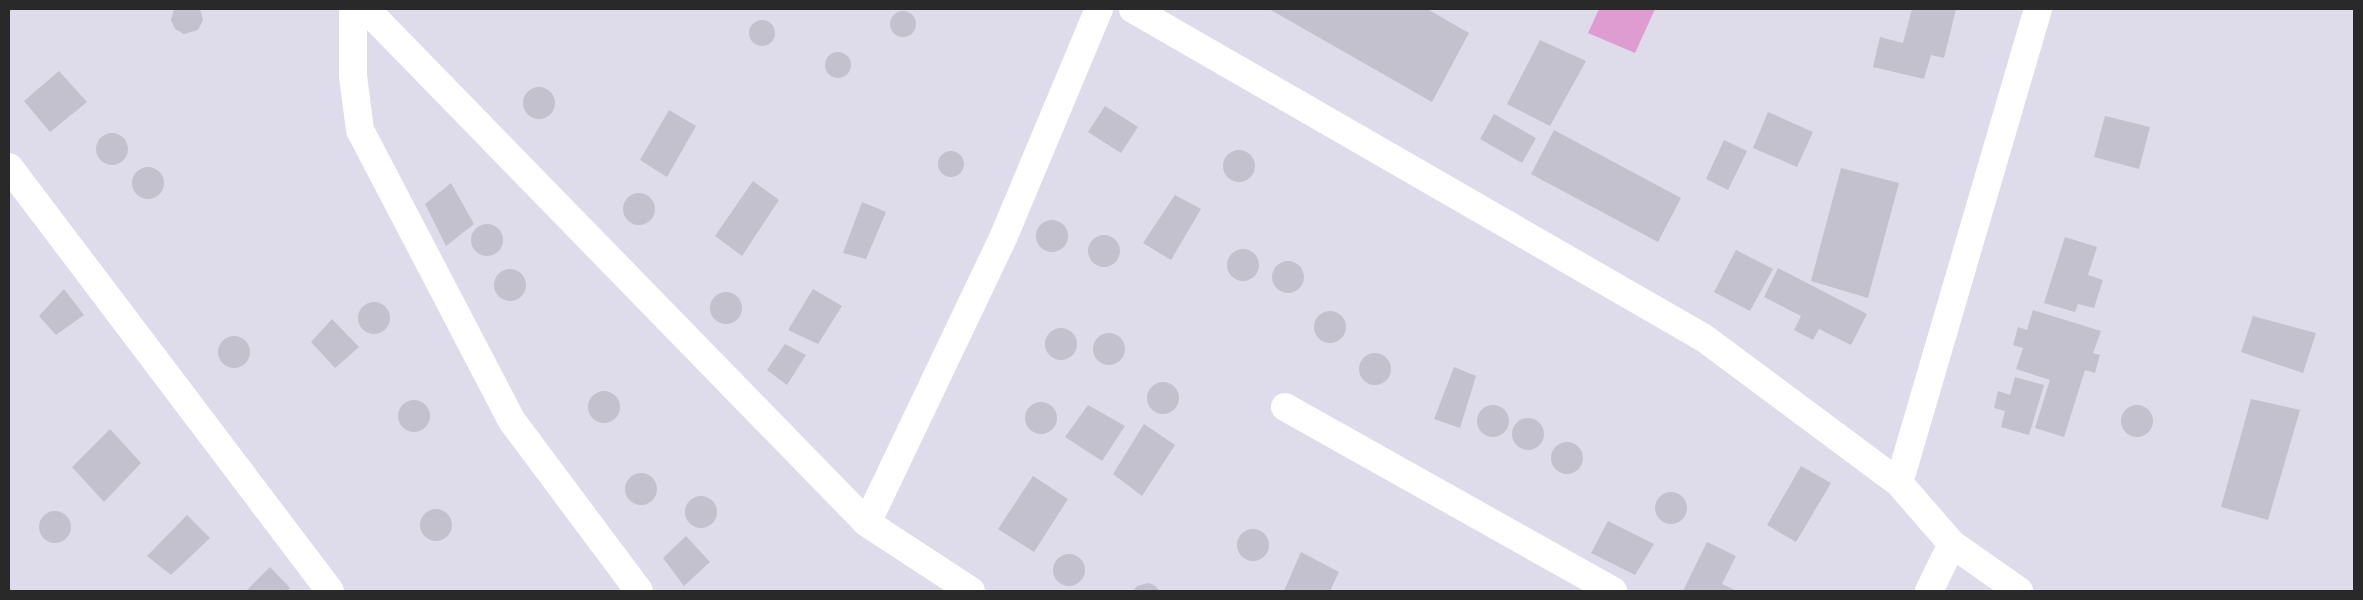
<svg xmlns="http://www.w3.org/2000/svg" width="2363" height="600" viewBox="0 0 2363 600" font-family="'Golos Text',sans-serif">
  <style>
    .green { fill: #de9cd1 }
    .building { fill: #c3c1cd }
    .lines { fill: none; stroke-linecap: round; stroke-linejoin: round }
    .street { stroke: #fff; stroke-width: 28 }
  </style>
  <rect width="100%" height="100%" fill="#dedceb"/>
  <path class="green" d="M 1599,9 L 1655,9 L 1635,53 L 1588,33 Z"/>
  <path class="building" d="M 174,9 L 200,9 L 203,20 L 198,30 L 184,34 L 175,29 L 171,20 Z
    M 1269,9 L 1427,9 L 1469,33 L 1432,102 Z
    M 1912,9 L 1956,9 L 1944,58 L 1931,55 L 1924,79 L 1873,67 L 1880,37 L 1903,43 Z
    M890 24a13 13 0 1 1 26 0a13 13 0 1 1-26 0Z
    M749 33a13 13 0 1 1 26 0a13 13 0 1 1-26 0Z
    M 1540,40 L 1586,61 L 1550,126 L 1507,104 Z
    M825 65a13 13 0 1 1 26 0a13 13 0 1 1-26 0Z
    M 59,71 L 87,102 L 50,132 L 24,101 Z
    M523 103a16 16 0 1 1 32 0a16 16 0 1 1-32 0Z
    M 1105,106 L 1138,127 L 1121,153 L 1088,132 Z
    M 669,110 L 696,126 L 667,177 L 640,160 Z
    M 1768,112 L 1813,132 L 1797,167 L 1753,148 Z
    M 1494,114 L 1536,138 L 1522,163 L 1480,139 Z
    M 2105,116 L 2150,127 L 2139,169 L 2094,157 Z
    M 1554,130 L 1681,198 L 1658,242 L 1531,174 Z
    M96 149a16 16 0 1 1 32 0a16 16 0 1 1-32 0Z
    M 1724,140 L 1747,151 L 1728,190 L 1706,179 Z
    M1223 166a16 16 0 1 1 32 0a16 16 0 1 1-32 0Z
    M938 164a13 13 0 1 1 26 0a13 13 0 1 1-26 0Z
    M132 183a16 16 0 1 1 32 0a16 16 0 1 1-32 0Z
    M 1841,168 L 1899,183 L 1868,298 L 1811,281 Z
    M 753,181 L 779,200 L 742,256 L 715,236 Z
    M 451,183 L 474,224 L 446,246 L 425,204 Z
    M623 209a16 16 0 1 1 32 0a16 16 0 1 1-32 0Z
    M 1175,195 L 1201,209 L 1171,260 L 1143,243 Z
    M 862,202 L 886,212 L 866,259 L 843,253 Z
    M1036 236a16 16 0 1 1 32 0a16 16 0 1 1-32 0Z
    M471 240a16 16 0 1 1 32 0a16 16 0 1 1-32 0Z
    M1088 251a16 16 0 1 1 32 0a16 16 0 1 1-32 0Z
    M 2065,237 L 2097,247 L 2088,275 L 2103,280 L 2094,308 L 2078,304 L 2075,312 L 2044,303 Z
    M1227 265a16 16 0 1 1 32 0a16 16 0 1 1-32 0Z
    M 1736,250 L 1773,269 L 1750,311 L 1714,292 Z
    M1272 277a16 16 0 1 1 32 0a16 16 0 1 1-32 0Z
    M 1778,268 L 1867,314 L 1851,345 L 1819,329 L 1813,340 L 1794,330 L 1801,316 L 1764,297 Z
    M494 285a16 16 0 1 1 32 0a16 16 0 1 1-32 0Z
    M 64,289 L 84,315 L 56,335 L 39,316 Z
    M 813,289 L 842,306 L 818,344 L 788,330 Z
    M710 308a16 16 0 1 1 32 0a16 16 0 1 1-32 0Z
    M358 318a16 16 0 1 1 32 0a16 16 0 1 1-32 0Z
    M 2033,310 L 2101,331 L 2093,353 L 2100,355 L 2095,373 L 2085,370 L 2064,437 L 2035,428 L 2050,380 L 2016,369 L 2023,348 L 2013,345 L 2018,327 L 2027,330 Z
    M1314 327a16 16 0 1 1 32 0a16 16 0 1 1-32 0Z
    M 2253,316 L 2316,333 L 2303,373 L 2241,352 Z
    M 332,319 L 359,347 L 335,368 L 311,342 Z
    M1045 344a16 16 0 1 1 32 0a16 16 0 1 1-32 0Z
    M1093 349a16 16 0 1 1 32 0a16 16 0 1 1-32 0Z
    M218 352a16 16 0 1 1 32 0a16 16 0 1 1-32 0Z
    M 785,344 L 806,355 L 787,385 L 767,370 Z
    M1359 369a16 16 0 1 1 32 0a16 16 0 1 1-32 0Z
    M 1454,367 L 1476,376 L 1460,428 L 1434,419 Z
    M 2015,377 L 2044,385 L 2029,435 L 2001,427 L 2005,411 L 1994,408 L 1998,391 L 2010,395 Z
    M1147 398a16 16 0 1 1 32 0a16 16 0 1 1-32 0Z
    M588 407a16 16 0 1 1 32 0a16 16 0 1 1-32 0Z
    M 2251,399 L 2300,410 L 2268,520 L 2221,507 Z
    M398 416a16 16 0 1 1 32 0a16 16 0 1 1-32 0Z
    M1025 418a16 16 0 1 1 32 0a16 16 0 1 1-32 0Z
    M1477 421a16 16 0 1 1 32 0a16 16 0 1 1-32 0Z
    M2121 421a16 16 0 1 1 32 0a16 16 0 1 1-32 0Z
    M 1088,405 L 1125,426 L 1102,461 L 1065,437 Z
    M1512 434a16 16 0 1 1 32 0a16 16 0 1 1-32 0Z
    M 1144,424 L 1175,445 L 1142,496 L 1113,474 Z
    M 110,429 L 141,463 L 104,502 L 72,467 Z
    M1551 458a16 16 0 1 1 32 0a16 16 0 1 1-32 0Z
    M 1801,466 L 1831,483 L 1796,542 L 1767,525 Z
    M625 489a16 16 0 1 1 32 0a16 16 0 1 1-32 0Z
    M 1033,476 L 1068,499 L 1034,552 L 998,529 Z
    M1655 508a16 16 0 1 1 32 0a16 16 0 1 1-32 0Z
    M685 512a16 16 0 1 1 32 0a16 16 0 1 1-32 0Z
    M420 525a16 16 0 1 1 32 0a16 16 0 1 1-32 0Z
    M39 527a16 16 0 1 1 32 0a16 16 0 1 1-32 0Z
    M 187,515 L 210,538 L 171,575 L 147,556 Z
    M 1608,521 L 1654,544 L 1635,575 L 1591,553 Z
    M1237 545a16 16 0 1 1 32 0a16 16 0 1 1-32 0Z
    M 686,536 L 710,562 L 684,586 L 663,558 Z
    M 1707,542 L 1736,556 L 1722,584 L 1737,591 L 1683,591 Z
    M 1301,552 L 1339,572 L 1330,591 L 1284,591 Z
    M1053 570a16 16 0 1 1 32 0a16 16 0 1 1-32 0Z
    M 270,567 L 290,588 L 287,591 L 246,591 Z
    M 1148,583 L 1154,585 L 1160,591 L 1133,591 L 1137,586 Z"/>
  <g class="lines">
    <path class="street" d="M 353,9 L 353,76 L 360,130 L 512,421 L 639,591
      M 366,9 L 867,523 L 971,591
      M 1133,9 L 1704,338 L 1899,483 L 2038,9
      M 9,167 L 330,591
      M 1285,407 L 1613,591
      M 1899,483 L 1952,544 L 2019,591
      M 867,523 L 1003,238 L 1099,9
      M 1929,591 L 1952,544"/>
  </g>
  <rect width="2363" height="600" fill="none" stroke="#292929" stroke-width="20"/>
</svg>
